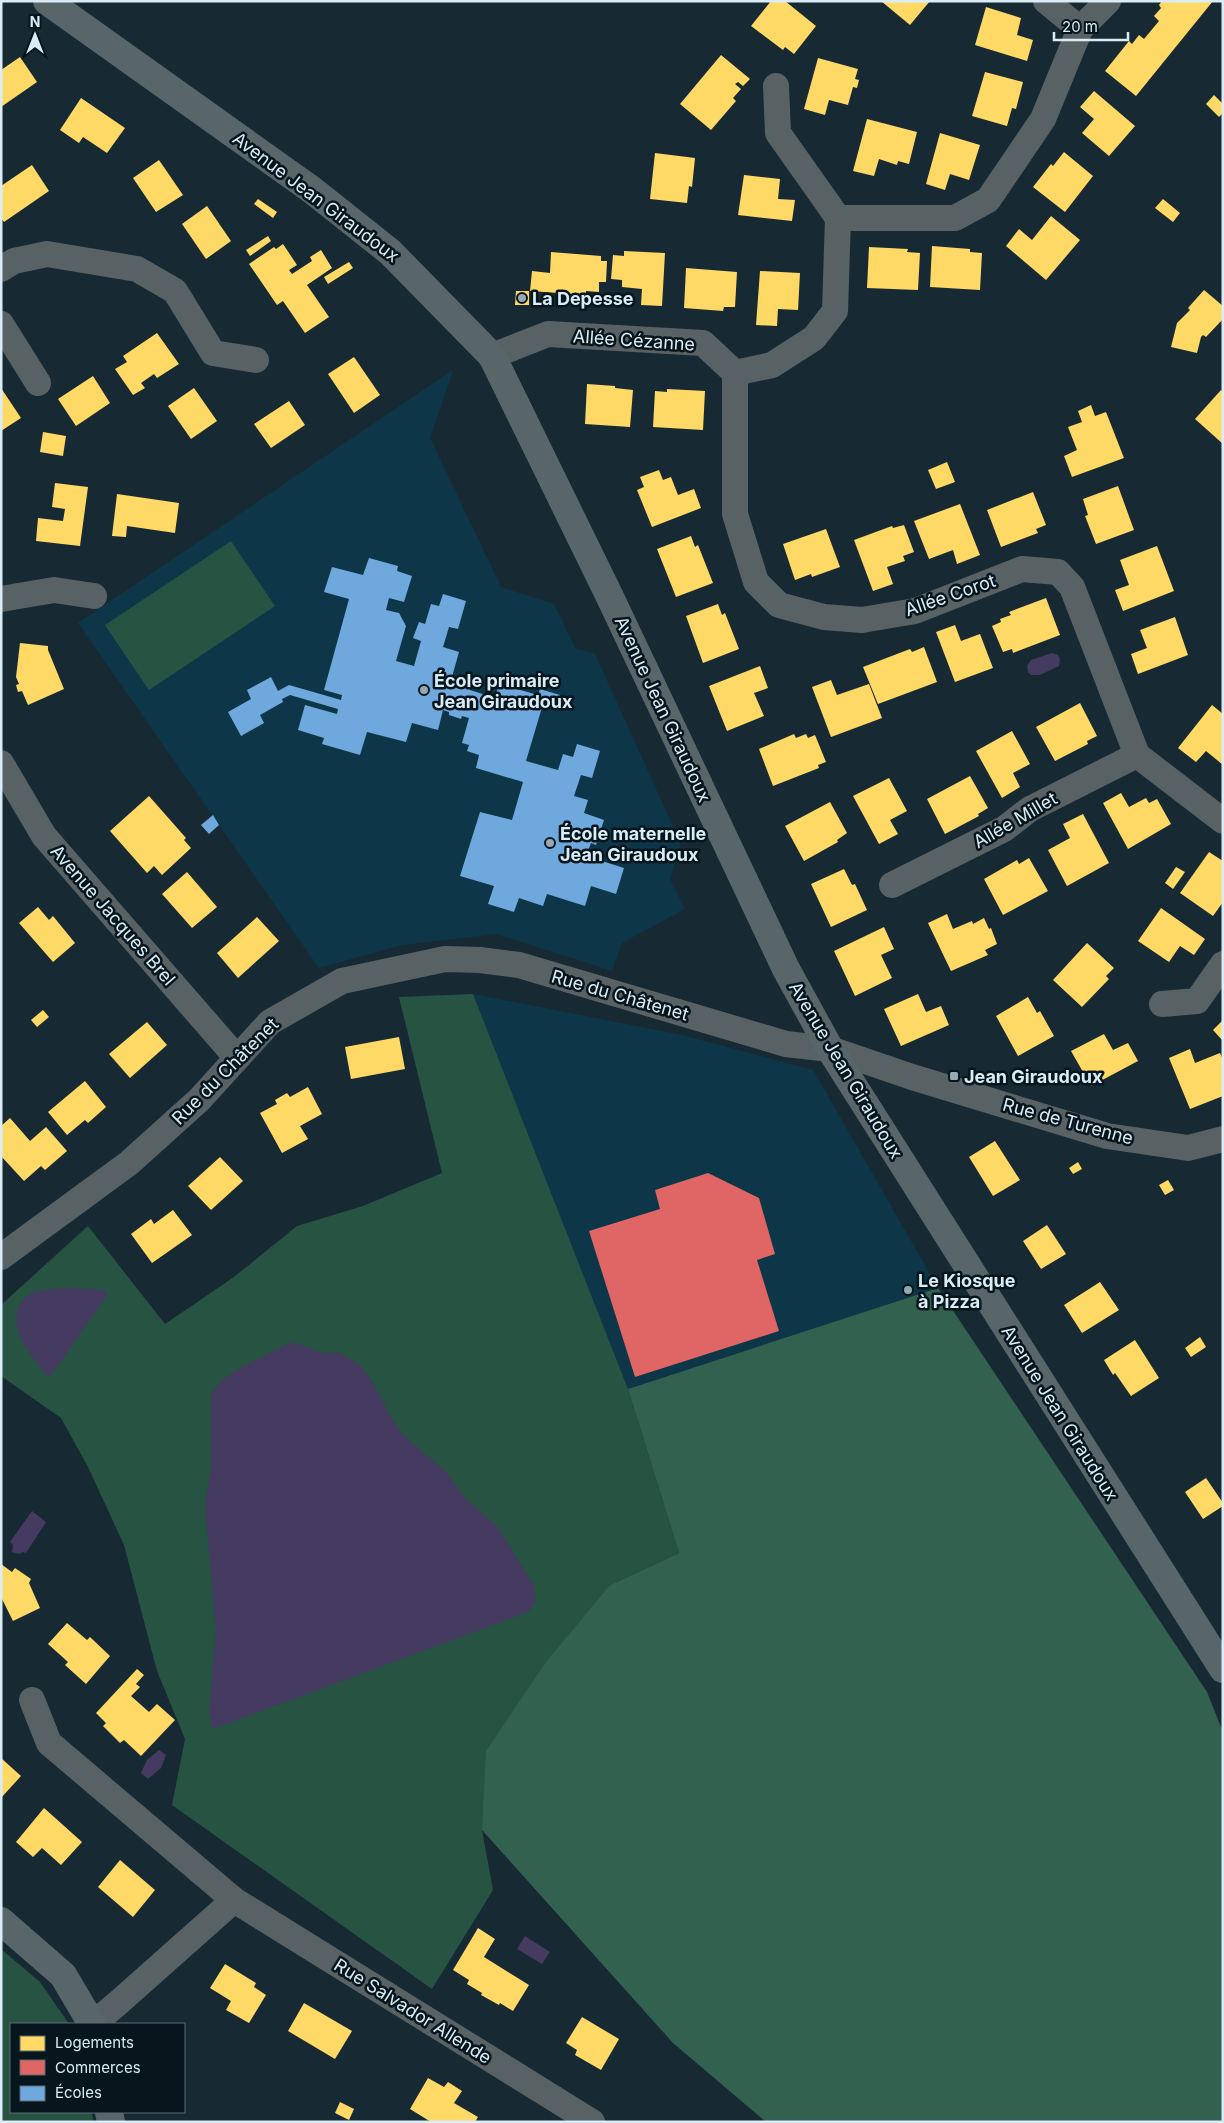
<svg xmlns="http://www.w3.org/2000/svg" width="1224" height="2123" font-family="Inter,sans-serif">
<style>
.built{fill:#0d3749}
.green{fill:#275343}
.forest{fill:#32614f}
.water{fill:#453a60}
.homes{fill:#ffd966}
.shops{fill:#e06666}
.schools{fill:#6fa8dc}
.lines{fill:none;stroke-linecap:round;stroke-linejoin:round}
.street{stroke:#586265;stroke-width:26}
.secondary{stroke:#586669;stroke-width:28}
.poi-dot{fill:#96a9b2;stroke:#07151c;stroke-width:2}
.labels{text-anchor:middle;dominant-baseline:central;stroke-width:5;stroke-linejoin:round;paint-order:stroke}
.street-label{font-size:18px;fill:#daedf7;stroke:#07151c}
.poi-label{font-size:18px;font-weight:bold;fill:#daedf7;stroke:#07151c;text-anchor:start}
</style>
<rect width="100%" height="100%" fill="#172a33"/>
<g class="built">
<path d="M453,370L430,438L501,587L554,604L575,648L595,654L681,844L670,879L685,909L622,943L612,971L497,934L402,945L319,968L78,623Z"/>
<path d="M473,994L682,1035L813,1070L938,1288L628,1389Z"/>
</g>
<g class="green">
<path d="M231,541L275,606L149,690L105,625Z"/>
<path d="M473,994L628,1389L679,1553L610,1585L482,1830L493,1890L432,1989L172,1805L185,1739L157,1671L124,1545L88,1467L61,1418L1,1376V1305L88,1226L165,1324L234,1277L297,1226L363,1206L442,1173L399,997Z"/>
<path d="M1,1949L40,1982L69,2024H11V2112H92L93,2122H1Z"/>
</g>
<path class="forest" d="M938,1288L1207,1692L1223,1732V2122H766L673,2043L482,1830L486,1751L546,1662L610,1585L679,1553L628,1389Z"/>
<g class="water">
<path d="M1052,653L1058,655L1060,659L1059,666L1040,675H1031L1028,672L1027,666L1031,660Z"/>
<path d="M67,1288L104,1290L107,1295L50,1377L47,1376C34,1358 10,1335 18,1310C20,1302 24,1297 32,1293C43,1289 56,1289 67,1288Z"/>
<path d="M289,1343H296L323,1353L338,1352L361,1366L371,1379L393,1421L403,1435L446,1472L465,1498L497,1526L533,1584L536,1601L528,1612L213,1729L209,1713L216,1629L205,1507L211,1467V1394L221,1381L240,1368Z"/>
<path d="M32,1511L46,1522L26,1553L23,1552L19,1554L12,1552L13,1545L10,1542Z"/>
<path d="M159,1750L166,1755L161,1768L148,1779L141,1773L147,1760Z"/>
<path d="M525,1936L550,1952L542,1964L517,1949Z"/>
</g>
<g class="homes">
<path d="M771,1H785L816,26L794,54L785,47L783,50L751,26Z"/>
<path d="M881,1H930L910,25Z"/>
<path d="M1162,1H1213L1136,96L1105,71L1129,41L1132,44L1139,35L1144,39L1159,21L1154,16L1161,8L1159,5Z"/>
<path d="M986,7L1021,18L1017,35L1033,40L1027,61L975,45Z"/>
<path d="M721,55L750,79L743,86L738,82L735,84L741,89L733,98L736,101L711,130L680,104Z"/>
<path d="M20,57L37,82L1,107V70Z"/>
<path d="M818,58L858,69L855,79L859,80L857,88L853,87L848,105L829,100L825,115L804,109Z"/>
<path d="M985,72L1023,82L1016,109L1012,108L1007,126L972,116Z"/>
<path d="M1094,91L1135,126L1109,156L1082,133L1094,119L1080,107Z"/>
<path d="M1214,95L1223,104V113L1219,117L1206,104Z"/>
<path d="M81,98L125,128L107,153L83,137L79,143L60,130Z"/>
<path d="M867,119L917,132L909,164L898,161L897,165L879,159L874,176L853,171Z"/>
<path d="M940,133L980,145L969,180L950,174L945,190L926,184Z"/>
<path d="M1064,152L1093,176L1065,212L1033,187L1051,164L1053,166Z"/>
<path d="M655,153L695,158L692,187L689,186L687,203L650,199Z"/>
<path d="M159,160L183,195L156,212L133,178Z"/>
<path d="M32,165L49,191L4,222L1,218V186Z"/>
<path d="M744,175L780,179L778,199L795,200L792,221L738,215Z"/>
<path d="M258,199L277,212L273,218L254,204Z"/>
<path d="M1163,199L1180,213L1173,222L1155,208Z"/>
<path d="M207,206L231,241L206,259L182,224Z"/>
<path d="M1051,216L1080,240L1046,280L1006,246L1019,229L1032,240Z"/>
<path d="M268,236L271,241L250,256L246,250Z"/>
<path d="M283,244L297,265L289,270L292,274L312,261L310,257L321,250L332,268L307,285L329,317L305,333L283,301L277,305L249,264L274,247L276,249Z"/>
<path d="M932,246L970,249V252L982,253L980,290L930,287Z"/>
<path d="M869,247L908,249L907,252L920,253L918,290L867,288Z"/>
<path d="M624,251L665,253L662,306L641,305L642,289L622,287V280L611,279L613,255L624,256Z"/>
<path d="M551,252L601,256V261H607L606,282H599V292L586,291V295L530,291L532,271L550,273Z"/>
<path d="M349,262L353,268L328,284L324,277Z"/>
<path d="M686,268L737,272L735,307H724L723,311L684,308Z"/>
<path d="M760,271L800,273L798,310L778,309L777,326L756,325Z"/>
<path d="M1204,290L1223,306V319L1206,337L1203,335L1201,337L1197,353L1171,347L1177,323L1190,310L1188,308Z"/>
<path d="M516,291H529V305H515Z"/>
<path d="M157,333L179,364L157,378L154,374L141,383L145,388L133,395L115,369L127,362L123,356Z"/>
<path d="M354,357L380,395L354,413L328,374Z"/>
<path d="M93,376L110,403L76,426L58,399Z"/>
<path d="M587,384L615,386V388L633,390L630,427L585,424Z"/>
<path d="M1,388L21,418L1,431Z"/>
<path d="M194,388L217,421L191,439L168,406Z"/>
<path d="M667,389L705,391L703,430L653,427L655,391L667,392Z"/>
<path d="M1221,390L1223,392V444L1195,419Z"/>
<path d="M289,401L305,425L271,448L254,424Z"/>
<path d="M1091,405L1095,416L1106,412L1124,458L1072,477L1064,456L1077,450L1068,427L1082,422L1078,411Z"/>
<path d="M43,432L66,436L63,456L40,452Z"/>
<path d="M947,462L955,482L936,489L928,470Z"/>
<path d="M659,470L663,480L671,477L678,495L694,489L701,508L652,527L637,490L644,487L640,477Z"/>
<path d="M55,483L88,487L80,546L36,541L38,518L63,521L65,509L52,507Z"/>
<path d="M1118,486L1134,530L1096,544L1085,516L1088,515L1083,499Z"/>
<path d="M1033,492L1046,525L1036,529L1038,533L1001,547L987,510Z"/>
<path d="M117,494L179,503L175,533L127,526L126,537L112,536Z"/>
<path d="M960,504L980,555L957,564L953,550L929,559L914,521Z"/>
<path d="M904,525L914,552L903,556L905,561L887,567L893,584L873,591L854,540L892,526L893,528Z"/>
<path d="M826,529L840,567L812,577L811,574L795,580L783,544Z"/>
<path d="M691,536L695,547L698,545L713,583L676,597L657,549Z"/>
<path d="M1157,546L1174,591L1123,611L1115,590L1129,585L1120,560Z"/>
<path d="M1046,598L1060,635L1013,653L1012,649L1003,652L992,626L1001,622L1000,619L1011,615L1009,612Z"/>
<path d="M718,604L722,615L725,613L739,649L703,663L686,616Z"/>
<path d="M1175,617L1188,655L1138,674L1131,654L1147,648L1140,630Z"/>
<path d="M955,625L961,641L980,634L993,668L955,682L936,632Z"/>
<path d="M20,643L48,646V650L64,689L28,705L22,691L18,692L16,685L19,684L16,677Z"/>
<path d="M924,647L937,682L878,704L863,667L910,649L912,652Z"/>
<path d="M760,666L768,688L754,693L764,716L727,731L709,686Z"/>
<path d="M831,680L837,695L869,684L882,718L831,737L812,687Z"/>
<path d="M1080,703L1097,736L1087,741L1088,744L1055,761L1036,727Z"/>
<path d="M1212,705L1223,714V765L1206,751L1196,762L1178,748Z"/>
<path d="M1012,731L1030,764L1013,773L1020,787L1002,798L976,751Z"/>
<path d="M794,734L796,738L806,734L808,738L815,735L826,762L818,765L819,768L773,786L759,749Z"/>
<path d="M970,776L988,808L978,814L979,816L945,834L927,799Z"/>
<path d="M889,778L907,811L890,820L898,834L879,844L853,796Z"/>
<path d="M1121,793L1129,807L1146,798L1149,803L1157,799L1171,824L1128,849L1103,803Z"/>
<path d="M149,796L186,838L184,840L191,848L162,875L154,866L147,873L110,831Z"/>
<path d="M830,802L847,833L837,840L838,842L804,861L785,826Z"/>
<path d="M1083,814L1109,863L1067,886L1048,850L1070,838L1063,824Z"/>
<path d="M1209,852L1223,861V902L1213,916L1180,893Z"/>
<path d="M1029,858L1048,891L1003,915L984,879L1017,860L1019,864Z"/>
<path d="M1176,867L1185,872L1173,889L1165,883Z"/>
<path d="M844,869L852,885L855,884L867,910L831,927L811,884Z"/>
<path d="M187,872L217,907L192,928L162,894Z"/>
<path d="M38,907L49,920L53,916L75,943L53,962L19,923Z"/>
<path d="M1161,908L1205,939L1194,955L1180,946L1169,962L1138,941Z"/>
<path d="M947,914L953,929L972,921L973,924L984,918L989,929L991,928L997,944L985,950L988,955L951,971L928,923Z"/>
<path d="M257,917L279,941L238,978L217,953Z"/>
<path d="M884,927L894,949L881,955L892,978L855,996L834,951Z"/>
<path d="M1087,943L1114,968L1106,976L1109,979L1082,1007L1053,980Z"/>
<path d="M918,994L926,1012L941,1006L949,1025L901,1046L884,1009Z"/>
<path d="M1028,997L1037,1013L1040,1011L1054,1036L1018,1056L996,1016Z"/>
<path d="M43,1010L49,1017L37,1027L31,1020Z"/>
<path d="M1223,1020V1041L1213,1030Z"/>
<path d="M147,1022L167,1045L130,1078L109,1054Z"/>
<path d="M1104,1034L1113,1050L1128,1043L1138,1061L1091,1086L1071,1051Z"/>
<path d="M399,1037L405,1069L351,1079L345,1047Z"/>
<path d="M1190,1049L1195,1063L1220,1053L1223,1060V1096L1190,1109L1169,1058Z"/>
<path d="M85,1081L106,1107L88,1123L85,1120L67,1135L48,1112Z"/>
<path d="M308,1087L322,1114L300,1126L308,1139L282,1153L260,1113L277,1104L275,1100L287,1093L290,1097Z"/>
<path d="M10,1118L30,1141L46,1127L67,1151L45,1170L41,1166L24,1181L1,1156V1126Z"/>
<path d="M995,1141L1020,1180L993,1196L969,1157Z"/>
<path d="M220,1157L243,1181L211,1210L188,1186Z"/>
<path d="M1078,1162L1082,1169L1073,1174L1069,1168Z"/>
<path d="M1168,1180L1174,1190L1165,1195L1159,1185Z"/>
<path d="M173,1210L192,1235L152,1263L131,1234L151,1219L154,1224Z"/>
<path d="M1047,1225L1066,1254L1041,1269L1023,1241Z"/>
<path d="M1100,1282L1119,1310L1082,1333L1064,1305Z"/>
<path d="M1200,1337L1206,1347L1191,1357L1185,1348Z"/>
<path d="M1135,1340L1159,1378L1131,1396L1115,1373L1113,1375L1104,1360Z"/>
<path d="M1206,1478L1223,1503V1506L1203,1519L1185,1492Z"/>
<path d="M1,1564L12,1572L15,1568L31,1579L29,1583L40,1608L13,1621L1,1597Z"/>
<path d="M67,1623L87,1640L90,1637L110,1656L86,1684L65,1665L68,1662L48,1644Z"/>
<path d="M137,1669L144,1675L136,1684L140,1687L131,1696L149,1712L157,1704L175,1720L141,1756L124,1740L120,1743L103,1726L106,1723L96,1713Z"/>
<path d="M1,1758L21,1776L1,1798Z"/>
<path d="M44,1808L82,1842L61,1865L42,1848L33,1857L16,1842Z"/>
<path d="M120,1860L155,1890L133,1917L98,1887Z"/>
<path d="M478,1928L495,1939L484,1957L529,1985L513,2011L500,2003L499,2005L481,1995L482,1993L467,1984L469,1980L453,1970Z"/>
<path d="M225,1964L256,1983L254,1987L266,1995L249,2023L226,2010L231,2001L210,1988Z"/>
<path d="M304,2003L352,2031L335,2059L288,2031Z"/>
<path d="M582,2017L619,2039L601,2070L575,2055L577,2050L566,2043Z"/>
<path d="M428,2078L444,2087L448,2082L462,2091L454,2103L478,2117L475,2122H431L410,2109Z"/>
<path d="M340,2102L354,2109L349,2120L335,2113Z"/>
</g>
<path class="shops" d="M708,1173L759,1198L775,1254L757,1260L779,1331L635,1377L589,1231L660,1209L655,1190Z"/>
<g class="schools">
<path d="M369,558L398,566L397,571L412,576L404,602L389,598L386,610L399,613L406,626L396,661L414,666L421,641L413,638L419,622L425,624L431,604L439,606L443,594L466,601L458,629L449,627L443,647L459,652L450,684L457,686L458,682L471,686L470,690L495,698L499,684L538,695L540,689L560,695L556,708L543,704L526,761L558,770L563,754L573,757L577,744L600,751L592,778L581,775L574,796L588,800L584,813L604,820L596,845L591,843L586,856L624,868L616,894L591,886L585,906L547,894L543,906L519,898L514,912L488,904L494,886L460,876L480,812L512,820L523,782L476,768L479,755L467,751L469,745L462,743L469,718L462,716L461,719L449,715V712L443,710L438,730L412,723L406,742L367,732L360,755L322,744L324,738L298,730L305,705L337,714L338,709L290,695L282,699L283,702L260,715L264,723L241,736L228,712L251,699L247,690L271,677L278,691L289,685L341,700L342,695L324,690L349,599L324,592L332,567L363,575Z"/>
<path d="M213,815L219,825L209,834L201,825Z"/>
</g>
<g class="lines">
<g class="street">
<path d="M1046,1L1080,29"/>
<path d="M776,86L778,133L838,218"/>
<path d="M1,269L14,261L47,254L137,269L175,291L213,353L256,360"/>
<path d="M1,324L38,383"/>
<path d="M492,356L548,334L703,343L735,373L772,365L814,338L835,311L838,218H955L988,200L1043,119L1080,29L1108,1"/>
<path d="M735,373V514L756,582L779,605L824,617L862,620L915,611L1022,569L1058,572L1072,587L1137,755L1223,821"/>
<path d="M1,599L54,590L94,596"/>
<path d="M1,763L44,836L237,1058"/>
<path d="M892,885L1004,829L1030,809L1137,755"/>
<path d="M1162,1004L1197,1001L1223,964"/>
<path d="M1,1257L129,1163L199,1100L270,1022L342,981L445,959L480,960L519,965L786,1044L830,1049L912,1077L1107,1136L1188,1148L1223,1139"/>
<path d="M32,1700L49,1743L234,1900L592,2122"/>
<path d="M91,2020L105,2014L118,2003L234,1900"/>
</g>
<g class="secondary">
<path d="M47,1L312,190L390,252L492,356L609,595L786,969L830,1049L1223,1669"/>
<path d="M1,1921L63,1975L92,2024"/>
<path d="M109,2112L111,2122"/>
</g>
</g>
<g class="poi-dot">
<circle cx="522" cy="298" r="5"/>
<circle cx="424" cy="690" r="5"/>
<circle cx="550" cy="843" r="5"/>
<rect x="949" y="1071" width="10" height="10" rx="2.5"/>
<circle cx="908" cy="1290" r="5"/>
</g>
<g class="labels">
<g class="street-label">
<text transform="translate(316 197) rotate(37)">Avenue Jean Giraudoux</text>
<text transform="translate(634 340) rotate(4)">Allée Cézanne</text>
<text transform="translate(950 595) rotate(-19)">Allée Corot</text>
<text transform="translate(663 709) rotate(65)">Avenue Jean Giraudoux</text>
<text transform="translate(1015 820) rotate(-30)">Allée Millet</text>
<text transform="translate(113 915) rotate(49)">Avenue Jacques Brel</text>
<text transform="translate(620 995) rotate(16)">Rue du Châtenet</text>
<text transform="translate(846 1070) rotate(59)">Avenue Jean Giraudoux</text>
<text transform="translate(225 1071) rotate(-45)">Rue du Châtenet</text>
<text transform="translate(1068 1121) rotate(15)">Rue de Turenne</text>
<text transform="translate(1060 1413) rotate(58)">Avenue Jean Giraudoux</text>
<text transform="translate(413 2011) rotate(32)">Rue Salvador Allende</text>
</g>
<g class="poi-label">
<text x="532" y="298">La Depesse</text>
<text x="434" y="680">École primaire<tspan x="434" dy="21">Jean Giraudoux</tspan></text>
<text x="560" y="833">École maternelle<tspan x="560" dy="21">Jean Giraudoux</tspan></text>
<text x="964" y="1076">Jean Giraudoux</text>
<text x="918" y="1280">Le Kiosque<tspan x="918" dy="21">à Pizza</tspan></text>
</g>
</g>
<rect width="1224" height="2123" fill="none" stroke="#daedf7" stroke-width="5"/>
<rect x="10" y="2023" width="175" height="90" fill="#07151c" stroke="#5b6b74"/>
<rect x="20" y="2036" width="25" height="15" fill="#ffd966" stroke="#5b6b74"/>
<text x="55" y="2048" font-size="15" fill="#daedf7">Logements</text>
<rect x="20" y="2060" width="25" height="15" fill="#e06666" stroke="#5b6b74"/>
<text x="55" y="2073" font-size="15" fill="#daedf7">Commerces</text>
<rect x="20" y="2086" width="25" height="15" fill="#6fa8dc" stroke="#5b6b74"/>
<text x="55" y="2098" font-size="15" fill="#daedf7">Écoles</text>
<g transform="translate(35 35)" stroke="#07151c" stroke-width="4" paint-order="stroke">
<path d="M0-4L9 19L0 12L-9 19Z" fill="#daedf7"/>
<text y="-8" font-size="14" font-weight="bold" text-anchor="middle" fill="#daedf7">N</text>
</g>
<path d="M1054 32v8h74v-8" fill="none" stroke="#daedf7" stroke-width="2.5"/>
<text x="1062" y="32" font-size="15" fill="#daedf7" stroke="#07151c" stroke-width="4" paint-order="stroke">20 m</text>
</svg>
